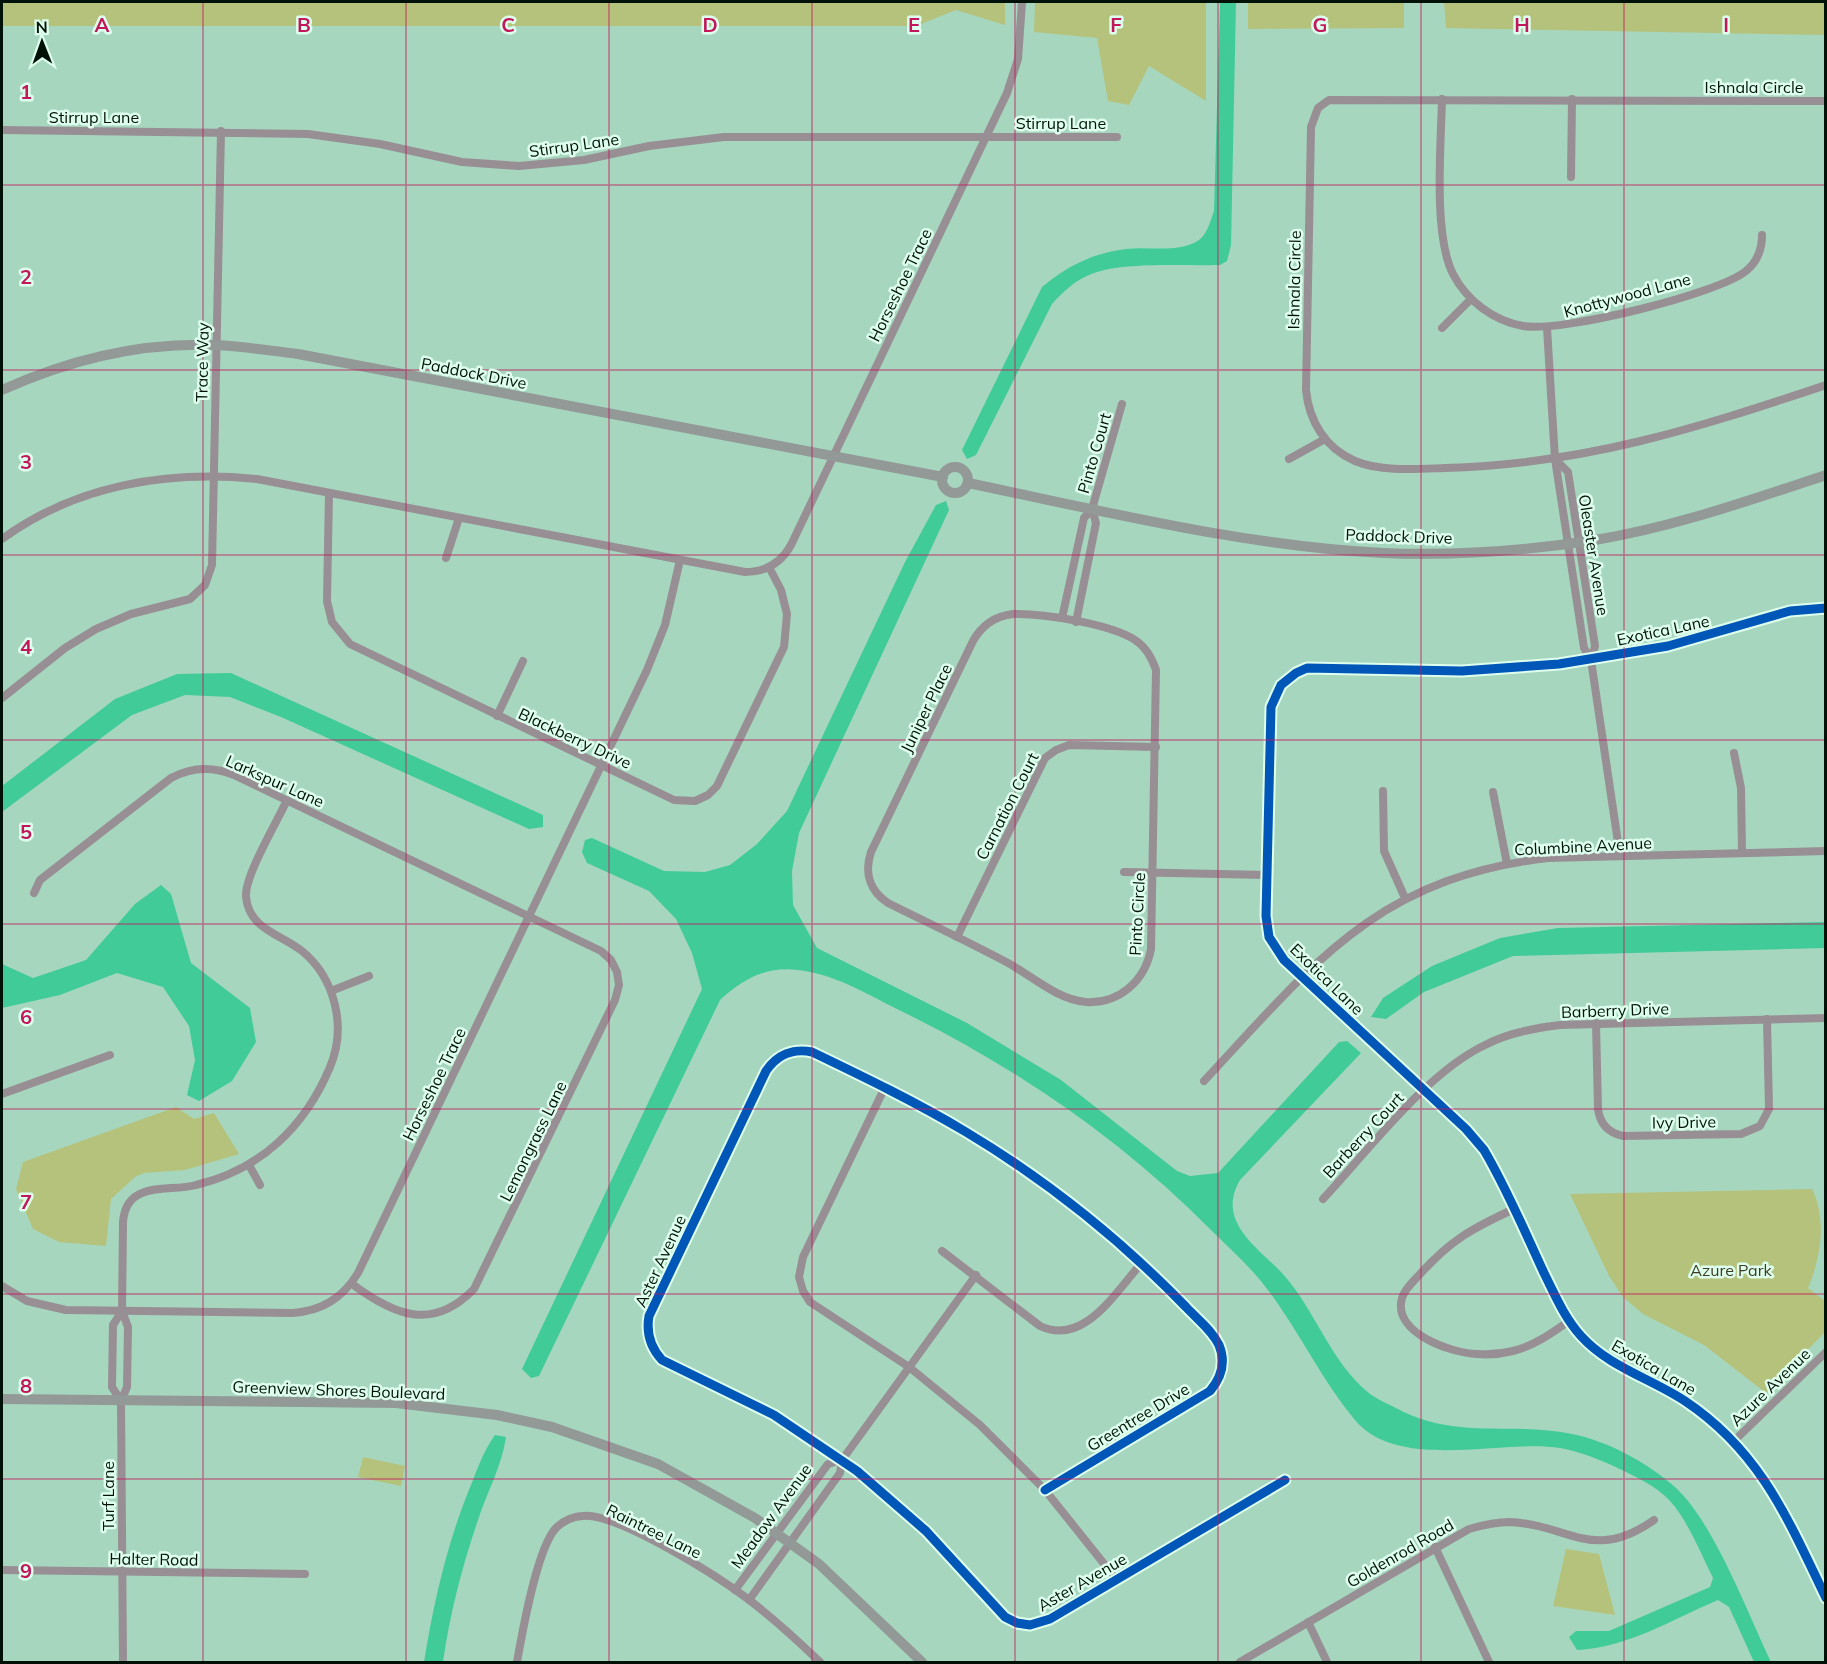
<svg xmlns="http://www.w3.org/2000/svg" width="1827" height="1664" font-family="Mulish,sans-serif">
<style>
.green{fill:#b5c27b}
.water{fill:#41cb99}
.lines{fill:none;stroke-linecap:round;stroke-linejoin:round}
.street{stroke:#978f94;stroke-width:8}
.secondary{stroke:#929997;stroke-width:10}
.cycleway-casing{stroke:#deffed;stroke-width:13}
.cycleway{stroke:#0057b8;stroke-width:9}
.grid{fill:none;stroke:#c2185b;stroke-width:1.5;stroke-opacity:0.55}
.labels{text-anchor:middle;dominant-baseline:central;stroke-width:5;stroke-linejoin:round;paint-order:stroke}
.street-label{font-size:16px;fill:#001207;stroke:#deffed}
.park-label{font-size:16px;fill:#3e3b23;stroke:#deffed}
.grid-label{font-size:20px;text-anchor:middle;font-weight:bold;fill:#c2185b;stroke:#deffed;stroke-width:5;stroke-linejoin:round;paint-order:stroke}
</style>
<rect width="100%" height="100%" fill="#a7d6bf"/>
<g class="green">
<path d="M2,2H1005V25L956,10L916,26H2Z"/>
<path d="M1035,2H1206V101L1149,66L1129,105L1108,101L1097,38L1034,32Z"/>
<path d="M1248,2H1404V28L1248,29Z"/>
<path d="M1444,2H1825V35L1446,28Z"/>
<path d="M176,1107L194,1119L214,1113L239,1154L185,1170L144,1173L135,1177L111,1199L106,1246L59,1242L33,1229L16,1189L23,1162Z"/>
<path d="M1812,1189C1827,1220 1821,1257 1808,1288L1825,1301V1332L1766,1393L1704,1345L1643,1314L1623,1297L1609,1276L1570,1194Z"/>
<path d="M363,1457L405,1466L401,1486L358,1477Z"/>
<path d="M1566,1549L1599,1554L1615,1615L1553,1606Z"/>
</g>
<g class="water">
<path d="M1220,2H1236L1231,245L1227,261L1220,265C1186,266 1118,261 1089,275C1073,282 1063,292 1052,304L976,455L967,459L962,450L1042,287C1067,266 1093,253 1126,249C1148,246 1175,253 1196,242C1207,236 1210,222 1214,211Z"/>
<path d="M946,501L949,510L799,833L792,871L793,905L817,948L967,1023L1061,1080L1177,1171L1190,1176L1218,1173L1339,1042L1347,1041L1361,1053L1240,1180C1216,1221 1256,1246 1282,1273C1315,1309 1330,1362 1370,1394C1377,1399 1386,1403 1394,1407C1456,1441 1508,1421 1572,1434C1608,1441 1648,1463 1676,1488C1714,1523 1748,1614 1771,1662H1754L1729,1607L1718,1600C1673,1619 1627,1648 1577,1650L1569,1637L1576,1631H1609L1710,1587L1713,1578C1701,1554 1691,1528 1675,1507C1663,1490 1642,1480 1624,1471C1603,1461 1583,1452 1560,1448C1501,1439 1398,1472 1355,1420C1319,1377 1296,1324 1260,1280C1246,1263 1228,1247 1212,1231C1120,1138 1014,1066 897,1009C865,993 834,974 798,970C766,966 743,979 720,1000L539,1376L531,1378L522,1369L702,989L692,953L676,919L649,891L587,863L582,852L585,840L592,838L664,871L705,872L730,865L757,844L787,811L905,562L936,505Z"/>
<path d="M231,673L543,815V827L529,829L281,717L230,697L185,695L132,715L2,812V786L115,699L177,674Z"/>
<path d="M161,885L171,894L191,963L250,1008L256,1042L232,1081L199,1101L187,1095L195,1060L189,1026L163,987L117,973L60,995L2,1008V964L33,978L86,960L135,904Z"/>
<path d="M1825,922V948L1513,956L1424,992L1386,1019L1371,1017L1383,998L1432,966L1500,938L1558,928Z"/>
<path d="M495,1435L506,1437C502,1466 487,1492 478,1520C462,1567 450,1613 443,1662H424C434,1600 448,1539 473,1480C479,1464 485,1449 495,1435Z"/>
</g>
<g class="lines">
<g class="street">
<path d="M1442,99C1441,145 1433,235 1453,274C1467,301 1494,321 1523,326C1560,333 1718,294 1746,271C1757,262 1762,249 1762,235"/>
<path d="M1826,101L1329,100L1318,108L1311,127L1306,390C1309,421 1325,448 1355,461C1381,472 1417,469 1445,468C1585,464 1694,429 1826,385"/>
<path d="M2,130L308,134L380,144L462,162L519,166L584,160L649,146L724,137H1117"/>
<path d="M1571,177L1572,99"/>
<path d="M1442,328L1471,299"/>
<path d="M1547,328L1555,459L1584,648L1591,660L1620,856"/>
<path d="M1289,459L1325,439"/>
<path d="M1555,459L1568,472L1595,646L1591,660"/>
<path d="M329,493L327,601L332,622L350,644L674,800L695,801L708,795L717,786L784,647L787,614L781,590L769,567"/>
<path d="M2,539C76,485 167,470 257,479L745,572C765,572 781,563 791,545L1007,93L1018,59L1022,2"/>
<path d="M446,558L459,518"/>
<path d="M1826,608L1790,611L1668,646L1559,664L1462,671L1307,668L1296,673L1281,685L1271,707L1266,916L1269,937L1284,960L1466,1129L1484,1150C1507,1189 1525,1232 1544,1273C1555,1295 1564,1317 1581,1336C1609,1367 1650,1378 1685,1401C1760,1451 1788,1519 1826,1598"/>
<path d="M1013,614C1042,613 1111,624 1135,640C1146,647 1152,658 1156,670L1151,949C1145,981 1119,1004 1086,1002C1058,1000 1032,976 1008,963C969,942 928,923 888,903C870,891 864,873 871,852L973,641C982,625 995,616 1013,614Z"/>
<path d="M1062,618L1084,518L1092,509L1122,404"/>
<path d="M1076,622L1096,523L1092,509"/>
<path d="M2,698L65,648L96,629L131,614L190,599L205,585L212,565L221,131"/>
<path d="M497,716L523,661"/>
<path d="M1734,753L1741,788L1742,853"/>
<path d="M1383,791L1384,851L1405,898"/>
<path d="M1493,792L1507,864"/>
<path d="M1124,872L1267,875"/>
<path d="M34,893L40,880L171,778C191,767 212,766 234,775L601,951L611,960L617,972L619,985L615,1000L474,1289C432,1332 394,1315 352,1284"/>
<path d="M957,937L1045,758L1056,750L1069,745L1156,747"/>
<path d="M331,991L369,976"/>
<path d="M1596,1023L1598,1109C1600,1124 1609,1133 1623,1136L1741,1134L1760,1126L1769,1109L1767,1019"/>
<path d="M1204,1081C1314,963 1377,878 1548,858L1826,851"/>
<path d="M885,1087L803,1257L799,1277L803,1291L810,1302L909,1367L980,1425L1045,1490L1117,1580"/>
<path d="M2,1094L110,1055"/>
<path d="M249,1165L260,1185"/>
<path d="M1323,1199C1368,1151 1426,1073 1485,1045C1508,1033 1534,1028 1560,1025L1826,1018"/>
<path d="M1514,1209C1473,1228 1452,1239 1421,1273C1414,1281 1405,1288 1402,1298C1392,1333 1451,1353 1477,1354C1489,1355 1501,1354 1513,1351C1534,1346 1552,1333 1569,1321"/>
<path d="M942,1251L1040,1326C1084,1347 1116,1291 1141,1264"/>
<path d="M2,1286L27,1301L66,1310L292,1313C321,1311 342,1299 358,1273L647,670L665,625L680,560"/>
<path d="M121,1401L112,1387L113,1325L122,1311"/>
<path d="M1734,1441L1826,1352"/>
<path d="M842,1460L976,1275"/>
<path d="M1045,1490L1210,1391C1221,1378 1226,1362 1219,1345C1212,1330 1197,1319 1186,1307C1121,1240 1046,1180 966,1132C916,1102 864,1077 812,1052C793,1048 777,1055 766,1071L649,1316C646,1333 650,1347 662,1360L774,1415L857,1471L926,1531L1005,1617L1017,1623L1030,1625L1050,1619L1285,1480"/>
<path d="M1435,1547L1489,1662"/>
<path d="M2,1570L305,1574"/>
<path d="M735,1590L828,1464L842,1460L840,1473L749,1600"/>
<path d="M1308,1622L1327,1662"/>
<path d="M123,1662L121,1401L127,1387L128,1327L122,1311L123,1222C124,1209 129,1198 142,1193C158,1186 178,1190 196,1185C260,1170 305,1127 330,1067C347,1027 335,978 302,951C281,934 248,929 246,896C245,875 277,822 287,800"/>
<path d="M517,1662C522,1634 537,1546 557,1527C566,1519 578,1515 590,1516C628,1520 716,1575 748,1599C773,1618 797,1640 820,1662"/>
<path d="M1240,1662L1469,1529C1483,1525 1496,1522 1510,1522C1570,1525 1593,1563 1654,1520"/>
</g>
<g class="secondary">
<path d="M2,390C68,360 142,342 216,345C243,346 271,351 298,354L943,477"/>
<circle cx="955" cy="480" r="13"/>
<path d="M968,483C1103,511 1244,546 1383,553C1454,556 1525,551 1595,540C1674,527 1750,500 1826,475"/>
<path d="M2,1399L396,1403L497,1415L552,1427L658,1464L755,1518L819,1564L922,1662"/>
</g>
<defs>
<g id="cycleway">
<path d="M1826,608L1790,611L1668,646L1559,664L1462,671L1307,668L1296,673L1281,685L1271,707L1266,916L1269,937L1284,960L1466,1129L1484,1150C1507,1189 1525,1232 1544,1273C1555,1295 1564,1317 1581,1336C1609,1367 1650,1378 1685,1401C1760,1451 1788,1519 1826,1598"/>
<path d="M1045,1490L1210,1391C1221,1378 1226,1362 1219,1345C1212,1330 1197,1319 1186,1307C1121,1240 1046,1180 966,1132C916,1102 864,1077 812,1052C793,1048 777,1055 766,1071L649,1316C646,1333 650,1347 662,1360L774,1415L857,1471L926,1531L1005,1617L1017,1623L1030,1625L1050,1619L1285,1480"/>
</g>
</defs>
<use href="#cycleway" class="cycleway-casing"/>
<use href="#cycleway" class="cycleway"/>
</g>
<path class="grid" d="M203,2V1662M406,2V1662M609,2V1662M812,2V1662M1015,2V1662M1218,2V1662M1421,2V1662M1624,2V1662M2,185H1826M2,370H1826M2,555H1826M2,740H1826M2,924H1826M2,1109H1826M2,1294H1826M2,1479H1826"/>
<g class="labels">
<g class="street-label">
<text x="1754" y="87">Ishnala Circle</text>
<text x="94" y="117">Stirrup Lane</text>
<text x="1061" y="123">Stirrup Lane</text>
<text transform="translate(574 145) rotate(-8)">Stirrup Lane</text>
<text transform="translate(1294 280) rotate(-89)">Ishnala Circle</text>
<text transform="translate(900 285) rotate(-64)">Horseshoe Trace</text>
<text transform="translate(1627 295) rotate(-15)">Knottywood Lane</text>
<text transform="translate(202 362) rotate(-89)">Trace Way</text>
<text transform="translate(474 373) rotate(11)">Paddock Drive</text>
<text transform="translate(1094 453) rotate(-74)">Pinto Court</text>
<text transform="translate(1399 536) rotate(2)">Paddock Drive</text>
<text transform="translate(1594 555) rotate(81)">Oleaster Avenue</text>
<text transform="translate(1663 630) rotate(-12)">Exotica Lane</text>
<text transform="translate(926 708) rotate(-64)">Juniper Place</text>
<text transform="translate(575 738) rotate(25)">Blackberry Drive</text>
<text transform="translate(275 781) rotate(24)">Larkspur Lane</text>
<text transform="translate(1007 806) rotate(-63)">Carnation Court</text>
<text transform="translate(1583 846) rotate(-3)">Columbine Avenue</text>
<text transform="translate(1137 914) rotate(-87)">Pinto Circle</text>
<text transform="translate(1327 979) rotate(44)">Exotica Lane</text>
<text transform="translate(1615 1010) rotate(-2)">Barberry Drive</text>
<text transform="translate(434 1084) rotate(-64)">Horseshoe Trace</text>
<text transform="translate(1684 1122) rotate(-1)">Ivy Drive</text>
<text transform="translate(1363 1135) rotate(-47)">Barberry Court</text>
<text transform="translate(533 1141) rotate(-64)">Lemongrass Lane</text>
<text transform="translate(660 1261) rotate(-65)">Aster Avenue</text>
<text transform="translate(1654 1367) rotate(30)">Exotica Lane</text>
<text transform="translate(1770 1387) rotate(-44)">Azure Avenue</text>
<text transform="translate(339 1390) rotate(2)">Greenview Shores Boulevard</text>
<text transform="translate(1138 1417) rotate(-31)">Greentree Drive</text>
<text transform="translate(108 1496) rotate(-90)">Turf Lane</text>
<text transform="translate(771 1516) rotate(-54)">Meadow Avenue</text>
<text transform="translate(654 1531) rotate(26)">Raintree Lane</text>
<text transform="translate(1400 1553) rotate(-30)">Goldenrod Road</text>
<text transform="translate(154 1559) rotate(1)">Halter Road</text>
<text transform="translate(1082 1582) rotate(-30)">Aster Avenue</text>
</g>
<g class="park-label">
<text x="1731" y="1270">Azure Park</text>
</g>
</g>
<g class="grid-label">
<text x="102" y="32">A</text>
<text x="304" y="32">B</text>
<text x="508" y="32">C</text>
<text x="710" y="32">D</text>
<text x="914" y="32">E</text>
<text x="1116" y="32">F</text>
<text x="1320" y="32">G</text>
<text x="1522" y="32">H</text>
<text x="1726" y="32">I</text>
<text x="26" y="99">1</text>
<text x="26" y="284">2</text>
<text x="26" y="469">3</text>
<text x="26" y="654">4</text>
<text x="26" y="839">5</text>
<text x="26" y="1024">6</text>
<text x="26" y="1209">7</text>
<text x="26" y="1393">8</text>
<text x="26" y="1578">9</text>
</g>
<rect width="1827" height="1664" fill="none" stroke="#001207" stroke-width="6"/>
<g transform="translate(42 42) rotate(359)" stroke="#deffed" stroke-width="4.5" paint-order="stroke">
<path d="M0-4.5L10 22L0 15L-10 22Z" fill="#001207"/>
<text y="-9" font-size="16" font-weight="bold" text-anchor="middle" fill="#001207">N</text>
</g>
</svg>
